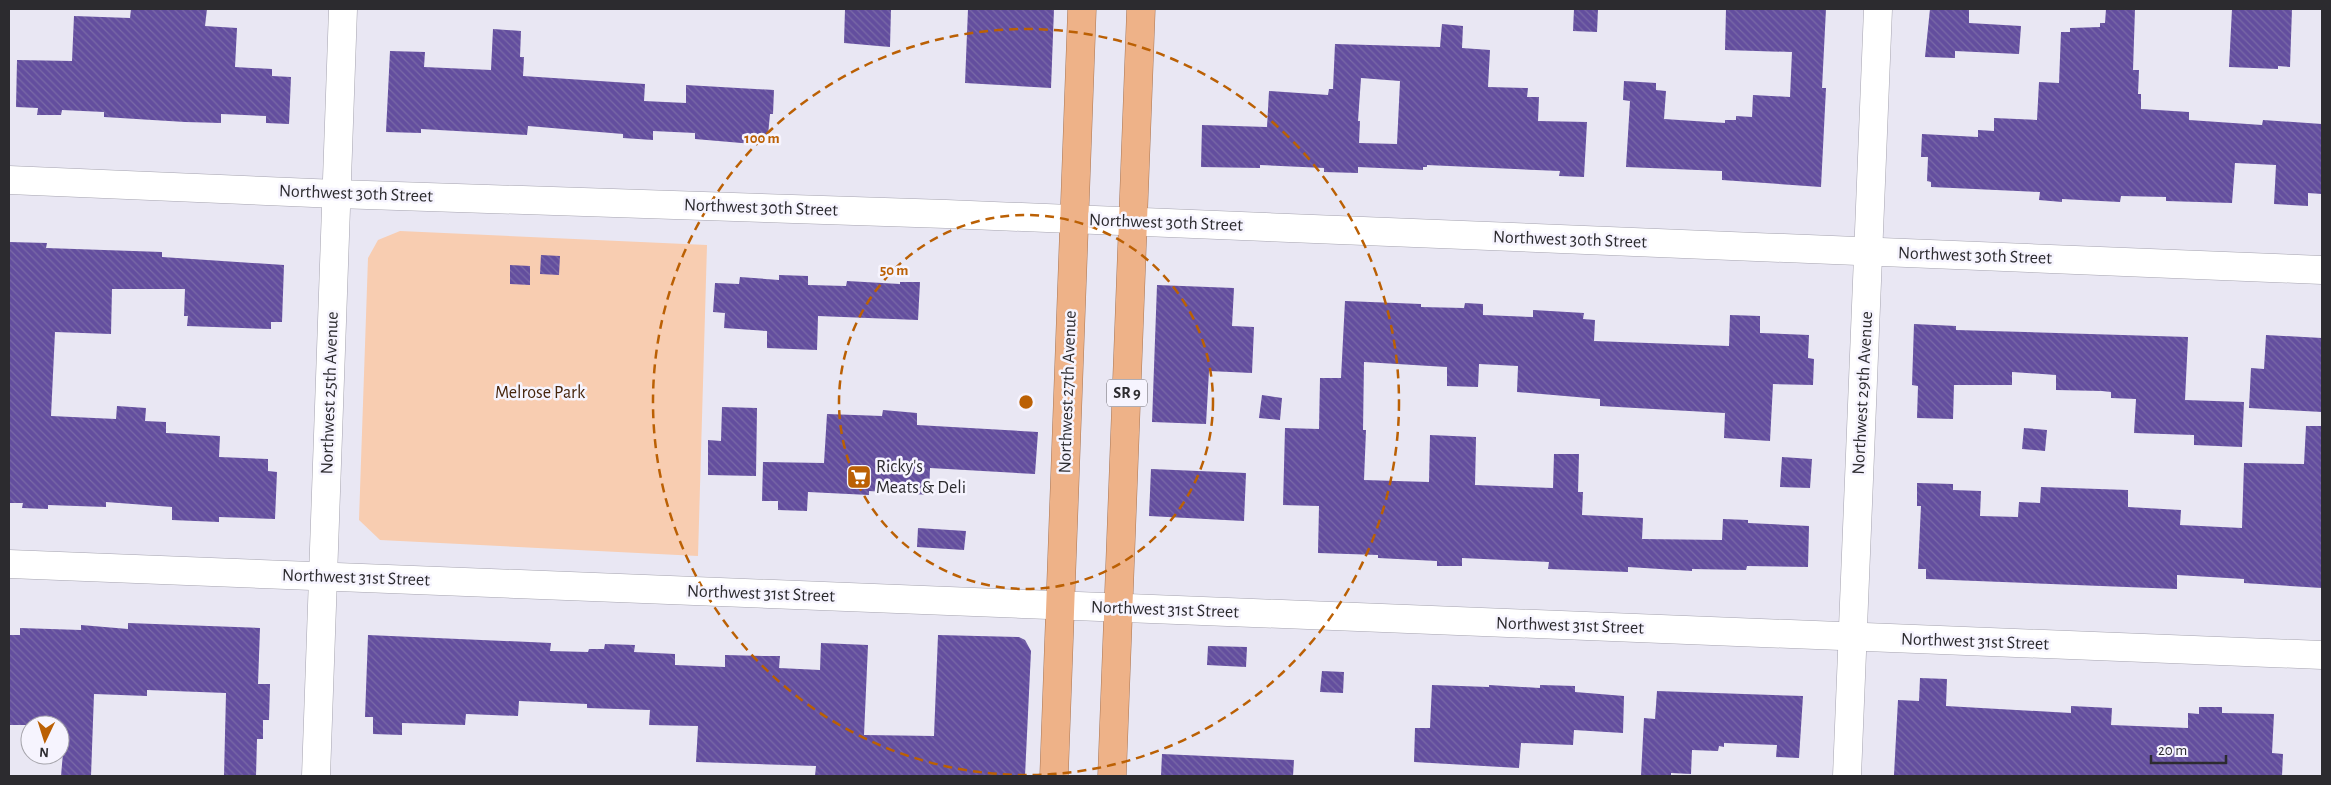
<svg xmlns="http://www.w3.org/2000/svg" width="2331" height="785" font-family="'Alegreya Sans',sans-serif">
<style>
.park{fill:#f8cdb1}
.building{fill:url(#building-back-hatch);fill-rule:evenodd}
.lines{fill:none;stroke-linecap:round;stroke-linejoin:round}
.minor-casing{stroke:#a5a3af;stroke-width:29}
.trunk-casing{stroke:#a77656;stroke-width:29}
.minor{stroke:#fff;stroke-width:28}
.trunk{stroke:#eeb288;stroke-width:28}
.ring{fill:none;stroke:#bb6004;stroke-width:2.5;stroke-dasharray:9 6}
.labels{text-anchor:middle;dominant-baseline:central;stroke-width:5;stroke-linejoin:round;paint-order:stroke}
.shield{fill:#f6f4fe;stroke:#69676d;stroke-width:1}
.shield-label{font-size:16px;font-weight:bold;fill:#2c2b2f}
.street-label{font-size:18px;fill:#2c2b2f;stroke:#f6f4fe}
.park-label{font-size:18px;fill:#46250c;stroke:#f6f4fe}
.poi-label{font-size:18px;fill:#2c2b2f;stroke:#f6f4fe;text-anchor:start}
.centre{fill:#bb6004;stroke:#f6f4fe;stroke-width:2.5}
.ring-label{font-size:15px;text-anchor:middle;font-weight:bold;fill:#bb6004;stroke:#f6f4fe;stroke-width:5;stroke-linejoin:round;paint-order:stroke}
</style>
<defs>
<pattern id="building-back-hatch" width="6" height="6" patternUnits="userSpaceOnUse" patternTransform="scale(1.25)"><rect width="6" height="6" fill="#634e9e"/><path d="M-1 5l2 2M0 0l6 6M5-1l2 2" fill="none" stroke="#7a6aa7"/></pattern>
</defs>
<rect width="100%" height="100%" fill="#e9e7f3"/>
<path class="park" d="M400,231L707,245L698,556L380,540L359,520L368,258L378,240Z"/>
<g class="building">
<path d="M131,9H207L205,26L237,28L235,67L272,69V76L291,77L289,124L266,123V116L221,114V123L185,122L104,117V112L62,110L61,115H37L38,108L16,107L17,60L72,61L74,16L130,18Z"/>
<path d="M845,9H891L890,47L844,43Z"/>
<path d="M968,9H1054L1051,88L965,83Z"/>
<path d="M1574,9H1598L1597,32L1573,31Z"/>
<path d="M1726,9H1826L1822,88H1826L1821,187L1722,180V171L1626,167L1630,101L1623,100L1624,81L1656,83V90L1666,91L1664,119L1725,123V120H1736V116L1752,117L1753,95L1790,97L1792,52L1725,50Z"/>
<path d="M1930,9H1969V23L2021,26L2019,54L1955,51V58L1925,57Z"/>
<path d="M2106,9H2135L2133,70H2139L2138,94H2141V109L2189,112V120L2262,125L2263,120L2322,124V194L2308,193V206L2274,204L2276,165L2235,163L2232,203L2166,201V197L2121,196L2120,202L2062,199V202L2039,200L2040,192L1931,187V182L1927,181L1928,157H1921L1922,134L1978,137V130L1994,131V118L2037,120L2039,82L2059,83L2061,32H2070V28L2100,27V23H2105Z"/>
<path d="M2232,9H2292L2290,67L2278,66V69L2229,67Z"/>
<path d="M1442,24L1463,26L1462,48L1490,50L1488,87L1528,88L1527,97H1539L1538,121L1587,122L1584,177L1559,176L1560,171L1427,165V167H1423V170L1358,167V173L1324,172V168L1260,165V168L1201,167L1202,125L1267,127L1269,91L1328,95L1329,89H1333L1335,44L1440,47ZM1361,78L1400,81L1397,144L1359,143L1360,121H1358Z"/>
<path d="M493,29L521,31L520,57H524L523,76L645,84L644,101L686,103V85L774,90L773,114H770L768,135H753V144L695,139V133L653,131V140L623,138V134L528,126L527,135L421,129V133L386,132L390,51L425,52L424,67L491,70Z"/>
<path d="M9,242L47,243L46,248L162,252V257L284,265L282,322H271V329L187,326L188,316H184L185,289H112L111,334L55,332L51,416L116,419L117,406L146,408L145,421L166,422V433L220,436L219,457L268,459V471L277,472L275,519L219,517V522L172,520V507L106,502V507L48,505V509L22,508L23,503H9Z"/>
<path d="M541,255L560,256L559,275L540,274Z"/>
<path d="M510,265L530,266V285L510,284Z"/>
<path d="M779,275L808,276V285L846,286L847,281L900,284V282H920L918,320L818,316L817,350L767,348V331L724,328L725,313L713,312L715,283L739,284L740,277L779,280Z"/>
<path d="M1157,285L1234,288L1232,326L1254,327L1252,373L1209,371L1206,424L1152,422Z"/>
<path d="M1345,301L1421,304V307L1464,308L1465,303L1483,304V315L1533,317V310L1584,313L1583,319L1595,320L1594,341L1729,346L1730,315L1760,316V333L1809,335L1808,358L1814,359L1813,385L1773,384L1770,441L1724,438L1725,413L1600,406V399L1517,392L1518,366L1479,364L1478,387L1447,386V367L1364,362L1363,430H1366L1364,480L1429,482L1430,435L1476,437L1475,485L1553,488L1554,454H1579L1578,492H1583L1582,515L1643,518L1642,539L1722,540L1723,519L1748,520V523L1809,526L1808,567L1747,566L1746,570L1692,569V571L1628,567V572L1548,569L1549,562L1462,558V566H1437V561L1378,558V555L1318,553L1319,506L1283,505L1285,428L1319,429L1320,378H1341Z"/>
<path d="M1914,324L1956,326V330L2188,337L2185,400L2244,402L2242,447L2194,445V435L2134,433L2136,399L2111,398V392L2102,391L2056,390V375L2012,372V385H1954L1953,419L1917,418L1918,386L1912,385Z"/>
<path d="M2266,335L2322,338V412L2249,408L2251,368L2264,369Z"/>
<path d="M1262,395L1282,398L1280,420L1259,418Z"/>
<path d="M722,407L757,408L756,476L708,475V440L721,441Z"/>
<path d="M883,410L917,413V425L1038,432L1035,474L930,468L929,495L869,491V495L808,492L807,511L778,510V501H762L763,462L824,463L827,414L882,416Z"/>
<path d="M2306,426H2322V588L2244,583V579L2177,575V589L1926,579V569H1918L1921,506H1917V483L1953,484V490L1981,491L1980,516L2018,517L2019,502L2040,503L2041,487L2128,490V507L2181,510L2180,525L2242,528L2244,463L2304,464Z"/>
<path d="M2024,428L2047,430L2045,451L2022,449Z"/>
<path d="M1782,457L1812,459L1810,488L1780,487Z"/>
<path d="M1151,469L1246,473L1244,521L1149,516Z"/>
<path d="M918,528L966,531L964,550L917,547Z"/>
<path d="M128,623L260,628L258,684H270L269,720H263V739H257L256,776H224L226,693L147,690V696L94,694L91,776H61L63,753H60V725H9V635H20V628L81,630V625L128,629Z"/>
<path d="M368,635L551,643L550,651L588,652L589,649H604L605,644L635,645L634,652L675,654V665L725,667V655L766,656H780L779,668L820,670L821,643L868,645L864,735L934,736L938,635L1019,637L1025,640L1031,651L1025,776H815L816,766L696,762L698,726L649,725L650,710L587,708V704L519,701L518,716L466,714L465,725L402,723V735L373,734V717H365Z"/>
<path d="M1208,646L1247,647L1246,667L1207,665Z"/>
<path d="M1322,671L1344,672L1343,693L1320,692Z"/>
<path d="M1920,678L1947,679L1946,706L2071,713V706L2112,708L2111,725L2188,728V713L2199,714V707H2222V713L2274,714L2272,753L2283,754L2282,776L1894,775L1898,700L1919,701Z"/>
<path d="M1432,685L1489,687V685L1540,688V685L1575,686V692L1624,696L1623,733L1574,730L1573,745L1521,743L1519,768L1414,762L1415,728H1430Z"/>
<path d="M1657,691L1803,696L1799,758L1776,757L1777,745L1724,743V747L1719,746L1718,751L1692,750L1691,774L1671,773V776H1641L1644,718L1655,719Z"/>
<path d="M1162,754L1294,760L1293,776H1161Z"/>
</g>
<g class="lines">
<defs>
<g id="minor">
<path d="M9,180L337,194L946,214L2322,270"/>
<path d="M9,564L2322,655"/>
<path d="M316,776L343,9"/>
<path d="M1847,776L1878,9"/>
</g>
<g id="trunk">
<path d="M1054,776L1082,9"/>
<path d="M1112,776L1141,9"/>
</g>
</defs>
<use href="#minor" class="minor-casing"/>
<use href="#trunk" class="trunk-casing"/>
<use href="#minor" class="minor"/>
<use href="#trunk" class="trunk"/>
</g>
<g class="ring">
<circle cx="1026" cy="402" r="187"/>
<circle cx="1026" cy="402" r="373"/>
</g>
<defs>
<symbol id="supermarket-square" viewBox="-11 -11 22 22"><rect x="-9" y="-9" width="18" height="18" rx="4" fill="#bb6004" stroke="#f6f4fe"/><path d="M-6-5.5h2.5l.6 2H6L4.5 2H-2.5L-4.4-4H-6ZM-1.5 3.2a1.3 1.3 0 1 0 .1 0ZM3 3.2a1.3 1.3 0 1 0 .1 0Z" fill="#fff"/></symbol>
</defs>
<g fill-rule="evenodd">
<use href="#supermarket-square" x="845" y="463" width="28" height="28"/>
</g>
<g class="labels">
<rect class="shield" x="1107" y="379.5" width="40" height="27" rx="4"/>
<g class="shield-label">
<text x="1127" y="393">SR 9</text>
</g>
<g class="street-label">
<text transform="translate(356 194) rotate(2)">Northwest 30th Street</text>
<text transform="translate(761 208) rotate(2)">Northwest 30th Street</text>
<text transform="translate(1166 223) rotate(2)">Northwest 30th Street</text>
<text transform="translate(1570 240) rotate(2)">Northwest 30th Street</text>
<text transform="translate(1975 256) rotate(2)">Northwest 30th Street</text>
<text transform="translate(1068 392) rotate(-88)">Northwest 27th Avenue</text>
<text transform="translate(330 393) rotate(-88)">Northwest 25th Avenue</text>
<text transform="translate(1863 393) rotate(-87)">Northwest 29th Avenue</text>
<text transform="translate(356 578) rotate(2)">Northwest 31st Street</text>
<text transform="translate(761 594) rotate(2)">Northwest 31st Street</text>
<text transform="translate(1165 610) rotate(2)">Northwest 31st Street</text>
<text transform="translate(1570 626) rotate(2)">Northwest 31st Street</text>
<text transform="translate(1975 642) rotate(2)">Northwest 31st Street</text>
</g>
<g class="park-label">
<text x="540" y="393">Melrose Park</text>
</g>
<g class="poi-label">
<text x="876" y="467">Ricky's<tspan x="876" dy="21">Meats &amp; Deli</tspan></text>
</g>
</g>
<circle cx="1026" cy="402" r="8" class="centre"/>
<g class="ring-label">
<text x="762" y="143">100 m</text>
<text x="894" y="275">50 m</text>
</g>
<rect width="2331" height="785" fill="none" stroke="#2c2b2f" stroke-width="20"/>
<g transform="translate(45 740) rotate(184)"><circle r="24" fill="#f6f4fe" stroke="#a5a4ab"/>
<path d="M0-4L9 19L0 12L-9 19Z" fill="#bb6004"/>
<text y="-8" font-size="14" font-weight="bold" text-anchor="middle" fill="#2c2b2f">N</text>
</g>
<path d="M2151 755v8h75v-8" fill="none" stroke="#2c2b2f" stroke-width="2.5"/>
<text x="2158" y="755" font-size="15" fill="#2c2b2f" stroke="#f6f4fe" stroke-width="4" paint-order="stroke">20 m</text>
</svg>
